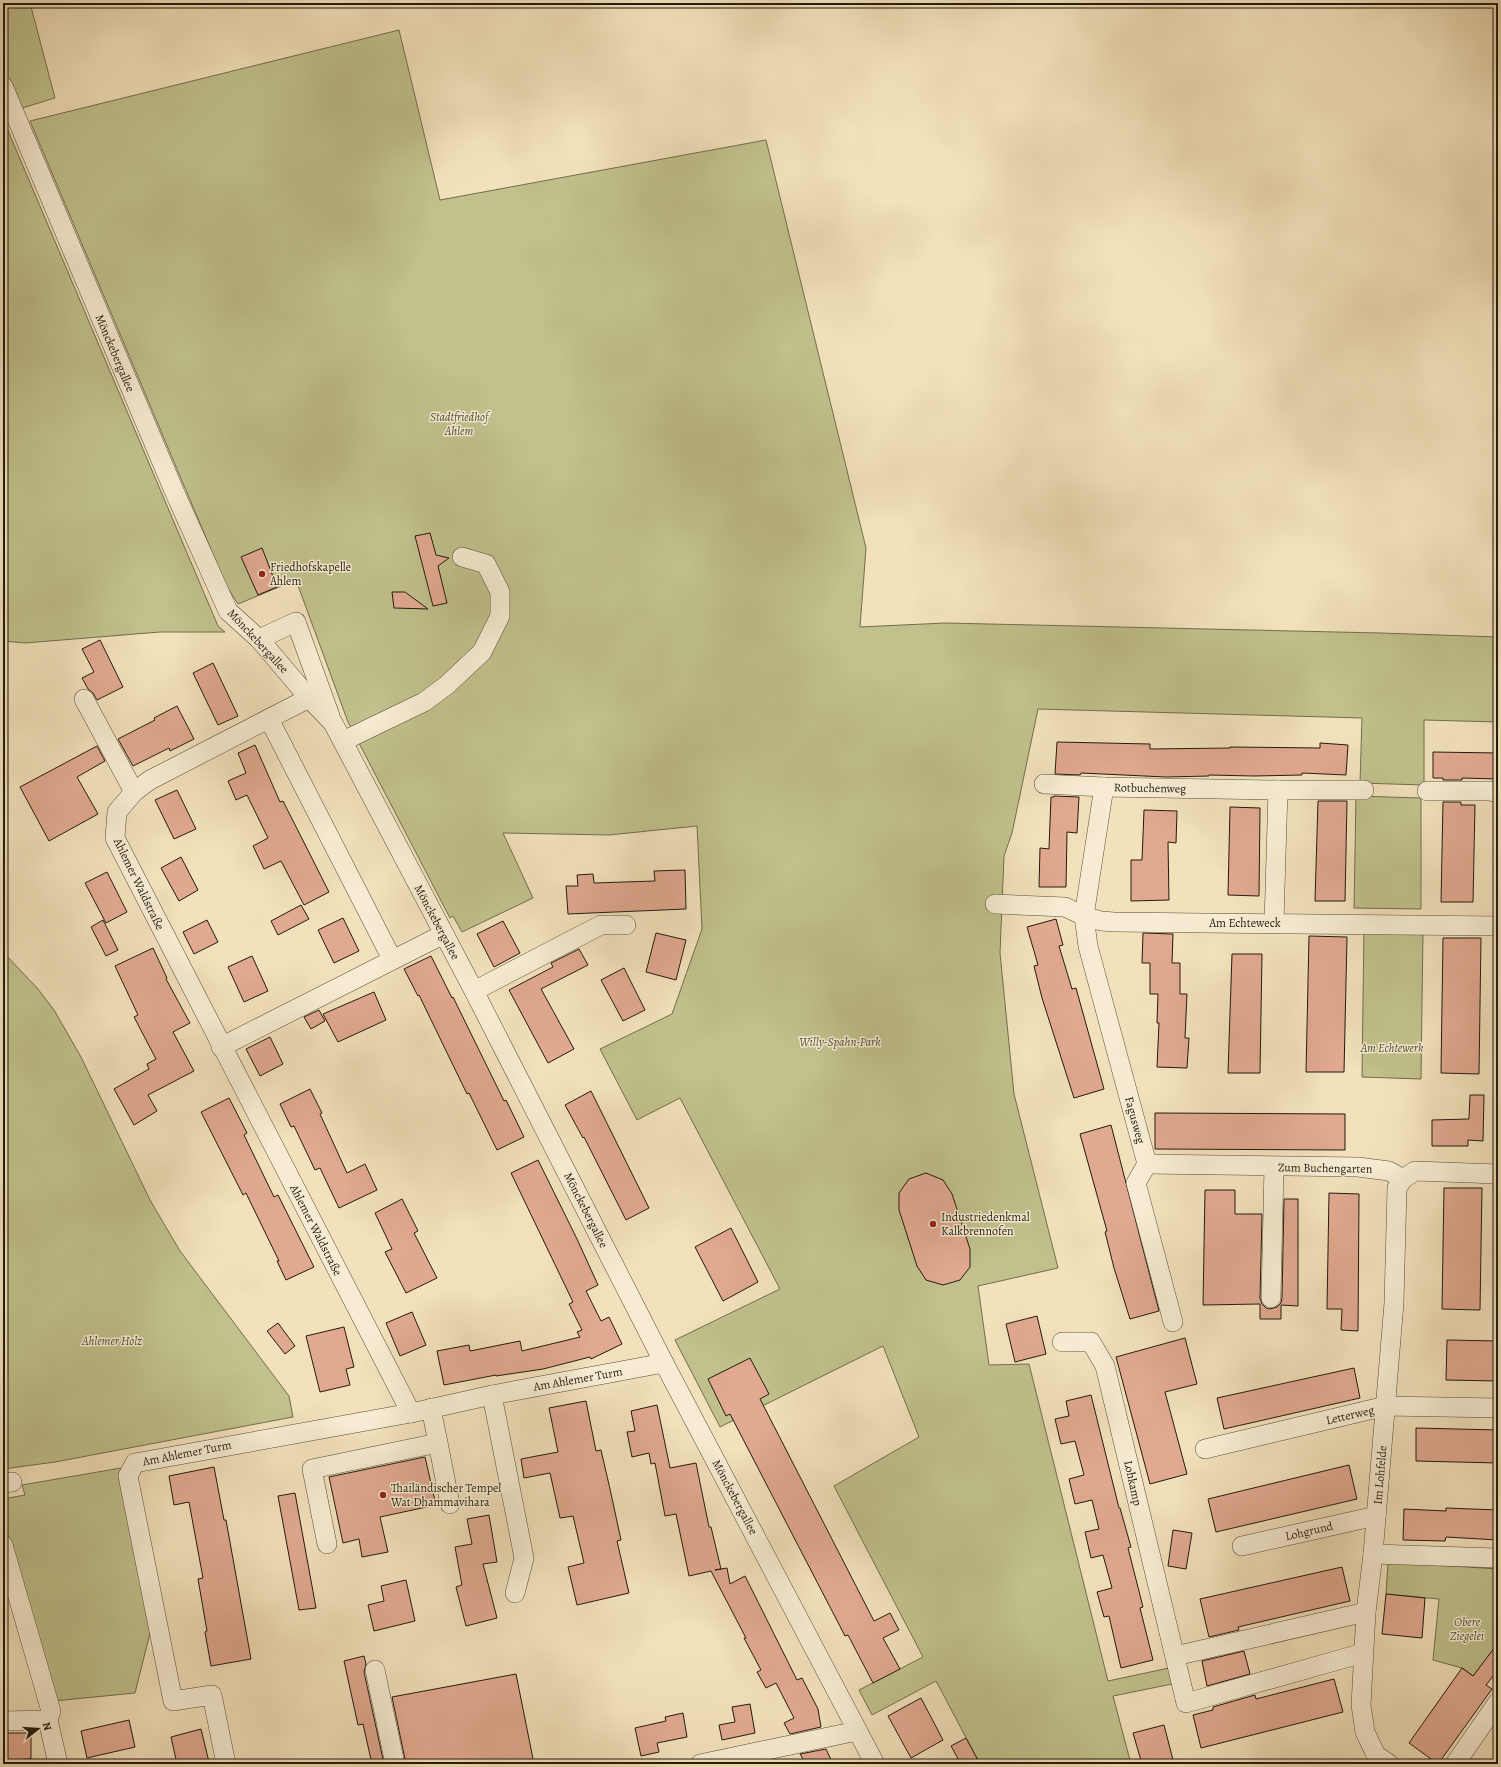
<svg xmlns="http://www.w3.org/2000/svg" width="1501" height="1767" font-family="Alegreya,serif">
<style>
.green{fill:#c0c18c;stroke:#716e4e}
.building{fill:#e1a990;stroke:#221a0f}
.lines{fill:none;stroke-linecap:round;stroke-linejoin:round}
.minor-casing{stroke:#564c3a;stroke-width:20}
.minor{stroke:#f7ecd3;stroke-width:19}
.poi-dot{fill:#8f2418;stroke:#f7ecd3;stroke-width:1.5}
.labels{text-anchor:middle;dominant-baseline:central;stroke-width:3;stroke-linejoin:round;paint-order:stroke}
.street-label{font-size:12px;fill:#221a0f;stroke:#f7ecd3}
.park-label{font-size:12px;font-style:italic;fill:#514c34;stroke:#f7ecd3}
.poi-label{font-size:12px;fill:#221a0f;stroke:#f7ecd3;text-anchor:start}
</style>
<rect width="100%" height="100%" fill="#f2e1bb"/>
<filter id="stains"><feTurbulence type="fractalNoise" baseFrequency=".005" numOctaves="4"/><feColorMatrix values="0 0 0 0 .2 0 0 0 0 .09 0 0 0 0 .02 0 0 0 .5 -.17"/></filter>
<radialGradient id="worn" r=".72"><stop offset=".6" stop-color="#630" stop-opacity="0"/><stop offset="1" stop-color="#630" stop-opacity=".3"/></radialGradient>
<g class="green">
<path d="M3,3H30L55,98L19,109L3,70Z"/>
<path d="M399,30L440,200L766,140L866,548L860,627L945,623L1380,633L1498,637V722L1424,720V785L1360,783L1362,718L1038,709L1012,833L1004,856L1000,953L1014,1094L1058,1268L978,1286L989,1365L1029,1364L1108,1681L1169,1668L1172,1684L1113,1696L1131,1764H980L936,1681L872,1715L859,1690L923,1657L834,1486L919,1437L883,1346L720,1427L675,1340L780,1289L680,1098L637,1120L600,1049L672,1014L702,929L697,826L609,835L503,833L533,898L462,932L453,916L450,918L348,722L296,580L238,604L226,585L30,121Z"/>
<path d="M3,119L218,626L225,632H160L25,643L3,641Z"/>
<path d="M1356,796L1421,798V909L1354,908Z"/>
<path d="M1364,927L1423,931L1421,1079L1362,1077Z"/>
<path d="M3,952L38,989L54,1010L81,1057L150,1200L180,1251L289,1396L293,1417L55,1462L3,1469Z"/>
<path d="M121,1468L150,1633L135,1693L54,1701L14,1556L3,1520V1499L25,1495L22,1485Z"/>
<path d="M1388,1562L1498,1569V1644L1473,1676L1462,1668L1433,1660L1439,1599L1386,1594Z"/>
</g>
<g class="building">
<path d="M430,533L436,555L449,558L438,566L447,603L433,606L415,536Z"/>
<path d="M262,548L277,587L258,595L241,557Z"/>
<path d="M392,592H405L428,609L394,608Z"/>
<path d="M100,640L123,687L97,700L93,693L88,689L82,678L94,672L82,649Z"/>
<path d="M213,663L238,716L218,725L193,673Z"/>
<path d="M177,706L194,739L170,751L169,748L133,766L118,739L155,720L154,718Z"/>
<path d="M1057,742L1150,744V749L1230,748V747L1320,748V743L1348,745L1346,775L1302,773V775L1254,776L1209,775V776L1166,777L1081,773L1080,775L1055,774Z"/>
<path d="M255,745L280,802L283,801L329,892L304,905L281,861L264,869L253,846L268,838L247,795L236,800L228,781L246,773L238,753Z"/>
<path d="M97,746L105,761L77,777L98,814L49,841L20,787Z"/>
<path d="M1433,752L1498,753V779L1462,778V780H1443V778H1433Z"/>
<path d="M177,790L196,829L174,839L155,800Z"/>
<path d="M1054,796L1079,797L1077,833L1067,832L1066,887H1039L1040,848L1049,849L1051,797H1054Z"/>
<path d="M1318,801H1347L1345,901H1315Z"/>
<path d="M1443,802H1461V805H1475L1473,902H1441Z"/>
<path d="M1230,807L1260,808L1259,896L1228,895Z"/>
<path d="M1144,810L1177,811L1176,843L1168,842L1169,900L1131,901V860H1142Z"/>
<path d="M181,857L198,890L179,901L161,868Z"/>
<path d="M685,870L686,909L568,914L566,886H578L577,875L593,874L594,883L655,881L654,871Z"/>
<path d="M107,872L127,912L106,923L85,883Z"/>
<path d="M301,905L309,919L278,935L271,921Z"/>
<path d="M343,918L359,951L334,963L318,930Z"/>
<path d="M1056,919L1063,945L1059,946L1072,989L1076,988L1104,1089L1074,1098L1042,998L1034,966L1038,965L1027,927Z"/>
<path d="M103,920L118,950L106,956L91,927Z"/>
<path d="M207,920L218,942L194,954L183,932Z"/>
<path d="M503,921L520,953L494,967L477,934Z"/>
<path d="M656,933L686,940L676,980L646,972Z"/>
<path d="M1143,933L1173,934L1172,963H1180V994H1187L1185,1038H1189L1187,1068L1157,1067L1159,1023H1157L1158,994H1150V963H1142Z"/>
<path d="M1309,936L1347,937L1344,1072H1306Z"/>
<path d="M1443,938H1481L1479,1074L1441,1073Z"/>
<path d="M153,948L167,978L166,979L190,1023L173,1032L194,1071L148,1095L157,1111L134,1125L114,1089L149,1069L147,1064L156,1059L134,1017L138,1015L115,966Z"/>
<path d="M579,949L588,965L541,989L574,1049L548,1063L509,990L553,967L551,963Z"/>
<path d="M1232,954H1262L1260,1073H1228Z"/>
<path d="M252,956L268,991L244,1002L228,967Z"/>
<path d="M431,956L452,998L453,997L504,1101L506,1100L524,1137L497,1150L469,1093L467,1094L419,995L418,996L404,969Z"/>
<path d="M624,968L645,1010L623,1021L601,980Z"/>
<path d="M374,992L386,1020L338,1042L323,1014Z"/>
<path d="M319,1010L325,1021L311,1029L304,1017Z"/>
<path d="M270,1037L283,1064L260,1076L246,1049Z"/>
<path d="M310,1089L322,1113L320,1114L347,1173L365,1164L377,1190L339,1208L320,1168L315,1170L294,1126L291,1127L280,1104Z"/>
<path d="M591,1091L649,1208L626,1220L584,1137L583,1138L565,1105Z"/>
<path d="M1470,1095H1484L1483,1141L1468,1140V1146H1432V1120L1469,1119Z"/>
<path d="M229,1098L247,1133L244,1135L274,1197L278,1195L314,1267L286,1280L277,1261H279L246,1193L243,1195L201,1112Z"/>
<path d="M1155,1113L1345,1114V1150L1155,1149Z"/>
<path d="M1111,1125L1159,1311L1130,1319L1114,1268L1105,1232L1107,1231L1080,1134Z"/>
<path d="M538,1160L577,1239L598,1285L586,1291L601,1321L609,1317L622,1344L591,1359L590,1357L543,1369L496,1376V1375L444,1385L437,1351L469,1345L470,1351L520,1341L522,1351L580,1337L577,1332L582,1330L569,1304L573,1302L511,1173Z"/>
<path d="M926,1173L943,1180L952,1194L970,1249V1267L960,1280L943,1285L926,1280L917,1266L899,1210V1193L909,1179Z"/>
<path d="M1444,1188H1482L1480,1310L1442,1309Z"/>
<path d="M1205,1190H1235V1214H1262L1260,1298L1262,1304L1266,1308L1270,1309L1277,1307L1281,1303L1282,1298L1284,1199H1298V1306L1281,1305V1319H1260V1304L1203,1305Z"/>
<path d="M1329,1193L1359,1194L1358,1331L1341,1330L1342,1309H1327Z"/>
<path d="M402,1199L418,1231L414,1233L437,1278L406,1293L385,1252L392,1249L375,1213Z"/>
<path d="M731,1228L758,1282L723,1301L695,1247Z"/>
<path d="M412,1312L426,1345L400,1356L386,1323Z"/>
<path d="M1037,1316L1046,1354L1015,1362L1006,1324Z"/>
<path d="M278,1323L295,1346L285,1354L267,1331Z"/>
<path d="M344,1327L354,1367L346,1369L350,1385L320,1392L306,1336Z"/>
<path d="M1185,1338L1197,1384L1165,1392L1187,1474L1150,1484L1116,1357Z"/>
<path d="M1447,1340L1498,1341V1381L1446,1380Z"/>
<path d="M750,1358L769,1394L760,1399L874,1621L890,1613L899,1630L883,1638L900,1669L873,1683L848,1635L845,1636L730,1414L726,1416L708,1379Z"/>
<path d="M1354,1368L1360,1398L1224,1429L1217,1398Z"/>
<path d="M1091,1395L1119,1508H1120L1131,1547L1128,1548L1143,1607L1140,1608L1153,1660L1121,1668L1109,1616L1104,1617L1097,1592L1112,1588L1103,1555L1091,1558L1085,1532L1099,1529L1092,1500L1075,1504L1069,1479L1084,1475L1075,1441L1061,1444L1055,1419L1069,1416L1066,1401Z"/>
<path d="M586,1401L596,1451L601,1450L610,1489L621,1540L617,1541L629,1593L577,1605L568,1567L584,1563L573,1516L560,1518L550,1473L524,1478L521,1459L558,1452L549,1408Z"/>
<path d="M657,1405L670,1468L696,1463L709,1527H711L721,1569L715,1570L727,1568L730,1584L745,1576L797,1680L802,1678L818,1709L821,1727L790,1734L784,1723L794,1718L776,1683L766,1688L757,1672L761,1670L744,1638H746L711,1571L689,1576L676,1514L665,1516L655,1463L651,1464L649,1453L632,1457L627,1432L635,1431L631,1411Z"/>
<path d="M1416,1428L1498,1430V1463L1416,1461Z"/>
<path d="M425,1457L436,1505L380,1517L388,1552L362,1557L359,1539L343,1543L329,1477Z"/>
<path d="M1349,1465L1357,1499L1216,1532L1208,1499Z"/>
<path d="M214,1467L224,1520H226L251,1659L211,1666L205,1632L207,1631L198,1579L203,1578L189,1502L174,1505L169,1476Z"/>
<path d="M295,1493L316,1608L299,1610L278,1496Z"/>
<path d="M1446,1508L1498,1510V1540L1446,1537L1445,1541L1403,1540L1404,1509L1446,1511Z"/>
<path d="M489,1515L497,1562L483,1564L497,1618L466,1626L456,1587L462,1585L455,1547L472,1544L467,1519Z"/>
<path d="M1173,1530L1192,1533L1186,1569L1168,1566Z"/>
<path d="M1342,1567L1350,1601L1238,1627L1239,1630L1209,1637L1200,1599Z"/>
<path d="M406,1580L415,1621L374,1631L368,1605L384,1601L381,1586Z"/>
<path d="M1386,1594L1425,1598L1422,1638L1382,1634Z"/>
<path d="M1498,1643V1670L1486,1685L1492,1689L1438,1764L1409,1743L1462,1668L1473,1676Z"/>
<path d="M1244,1651L1250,1674L1207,1686L1202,1661Z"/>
<path d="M364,1656L366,1664L364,1672L384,1764H372L363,1724L358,1725L344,1661Z"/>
<path d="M516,1674L534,1764H406L392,1697Z"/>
<path d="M1334,1679L1343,1712L1201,1748L1193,1715L1213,1710V1707L1255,1695L1256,1699Z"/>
<path d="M921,1698L943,1740L911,1758L888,1716Z"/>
<path d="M750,1704L755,1733L722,1740L719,1725L735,1722L732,1707Z"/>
<path d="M683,1713L687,1737L657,1743L659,1752L641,1756L635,1728L666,1721L665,1717Z"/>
<path d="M129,1720L135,1747L87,1758L81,1731Z"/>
<path d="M1164,1725L1174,1764H1142L1133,1733Z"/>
<path d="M201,1729L209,1762L201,1764H177L171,1737Z"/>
<path d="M3,1733H31V1759L3,1760Z"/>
<path d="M966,1738L980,1764H961L951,1746Z"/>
<path d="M826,1749L833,1764H806L800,1754Z"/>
</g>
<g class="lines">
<defs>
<g id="minor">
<path d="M3,86L175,493L228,611L259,639L309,698L333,723L474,991L664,1363L875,1764"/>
<path d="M259,639L296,622L330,716"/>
<path d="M309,698L150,780L134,792L117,812L115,838L411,1413"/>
<path d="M84,699L134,792"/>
<path d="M269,719L392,959"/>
<path d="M343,741L424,702L447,685L482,652L500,616V592L486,564L462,557"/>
<path d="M1044,784L1104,787"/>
<path d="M1278,790H1364"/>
<path d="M1427,791H1490L1498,793"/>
<path d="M995,904L1065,907L1084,916L1101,921L1114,922L1498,926"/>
<path d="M474,991L601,925H626"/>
<path d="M221,1047L444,934"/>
<path d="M1147,1164L1358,1167L1389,1171L1403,1179"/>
<path d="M1271,1298L1274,1167"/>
<path d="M1173,1322L1136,1183L1147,1164L1088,946L1084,916L1104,787L1278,790L1274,923"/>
<path d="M1062,1342H1091L1105,1366L1186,1703L1363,1653"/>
<path d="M492,1395L524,1558L515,1593"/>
<path d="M438,1443L450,1504"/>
<path d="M1205,1449L1386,1406L1498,1408"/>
<path d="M3,1483L12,1482"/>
<path d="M327,1544L312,1469L438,1443L431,1408"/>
<path d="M3,1545L51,1711L48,1720L58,1764"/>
<path d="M1242,1546L1376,1516"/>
<path d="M1373,1554L1498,1558"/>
<path d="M1175,1656L1366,1612"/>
<path d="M375,1670L395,1764"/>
<path d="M3,1721L48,1720"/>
<path d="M226,1764L212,1695L173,1701L128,1476L135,1463L411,1413L492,1395L664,1363"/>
<path d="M700,1764L857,1731"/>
<path d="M1389,1764L1376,1755L1365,1732L1361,1705L1366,1612L1373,1554L1394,1303L1397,1188L1403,1179L1415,1171L1498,1174"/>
<path d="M1455,1764L1498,1702"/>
</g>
</defs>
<use href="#minor" class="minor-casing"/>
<use href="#minor" class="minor"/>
</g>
<g class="poi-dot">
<circle cx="262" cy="574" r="4"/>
<circle cx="933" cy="1224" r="4"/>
<circle cx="383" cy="1495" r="4"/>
</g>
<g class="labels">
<g class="street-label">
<text transform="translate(115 353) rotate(67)">Mönckebergallee</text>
<text transform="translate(258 641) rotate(47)">Mönckebergallee</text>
<text transform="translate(1150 788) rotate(1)">Rotbuchenweg</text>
<text transform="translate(139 884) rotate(64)">Ahlemer Waldstraße</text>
<text transform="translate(437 922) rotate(62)">Mönckebergallee</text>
<text x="1245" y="923">Am Echteweck</text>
<text transform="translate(1135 1120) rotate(75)">Fagusweg</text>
<text transform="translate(1325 1168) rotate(1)">Zum Buchengarten</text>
<text transform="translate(586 1210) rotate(63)">Mönckebergallee</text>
<text transform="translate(316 1230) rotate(63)">Ahlemer Waldstraße</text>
<text transform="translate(578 1379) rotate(-10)">Am Ahlemer Turm</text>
<text transform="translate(1350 1415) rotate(-13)">Letterweg</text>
<text transform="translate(187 1453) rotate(-11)">Am Ahlemer Turm</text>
<text transform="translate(1380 1475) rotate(-85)">Im Lohfelde</text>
<text transform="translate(1133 1483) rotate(77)">Lohkamp</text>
<text transform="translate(735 1497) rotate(62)">Mönckebergallee</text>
<text transform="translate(1309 1531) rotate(-13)">Lohgrund</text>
</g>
<g class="park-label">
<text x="459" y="417">Stadtfriedhof<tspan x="459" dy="14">Ahlem</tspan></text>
<text x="840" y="1042">Willy-Spahn-Park</text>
<text x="1392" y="1048">Am Echtewerk</text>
<text x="112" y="1341">Ahlemer Holz</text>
<text x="1467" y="1622">Obere<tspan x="1467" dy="14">Ziegelei</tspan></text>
</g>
<g class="poi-label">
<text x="270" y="567">Friedhofskapelle<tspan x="270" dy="14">Ahlem</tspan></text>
<text x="941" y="1217">Industriedenkmal<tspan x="941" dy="14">Kalkbrennofen</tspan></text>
<text x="391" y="1488">Thailändischer Tempel<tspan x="391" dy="14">Wat Dhammavihara</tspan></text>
</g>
</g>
<rect width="1501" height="1767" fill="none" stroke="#f2e1bb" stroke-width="16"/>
<rect x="4" y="4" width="1493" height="1759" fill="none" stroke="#221a0f" stroke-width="2"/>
<rect x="8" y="8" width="1485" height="1751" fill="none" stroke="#221a0f"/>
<g transform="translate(38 1729) rotate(73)" stroke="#f7ecd3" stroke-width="3" paint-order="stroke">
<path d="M0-3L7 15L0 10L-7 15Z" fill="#221a0f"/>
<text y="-6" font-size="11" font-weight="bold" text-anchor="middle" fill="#221a0f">N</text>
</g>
<rect width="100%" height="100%" filter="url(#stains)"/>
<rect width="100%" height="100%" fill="url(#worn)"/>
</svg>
